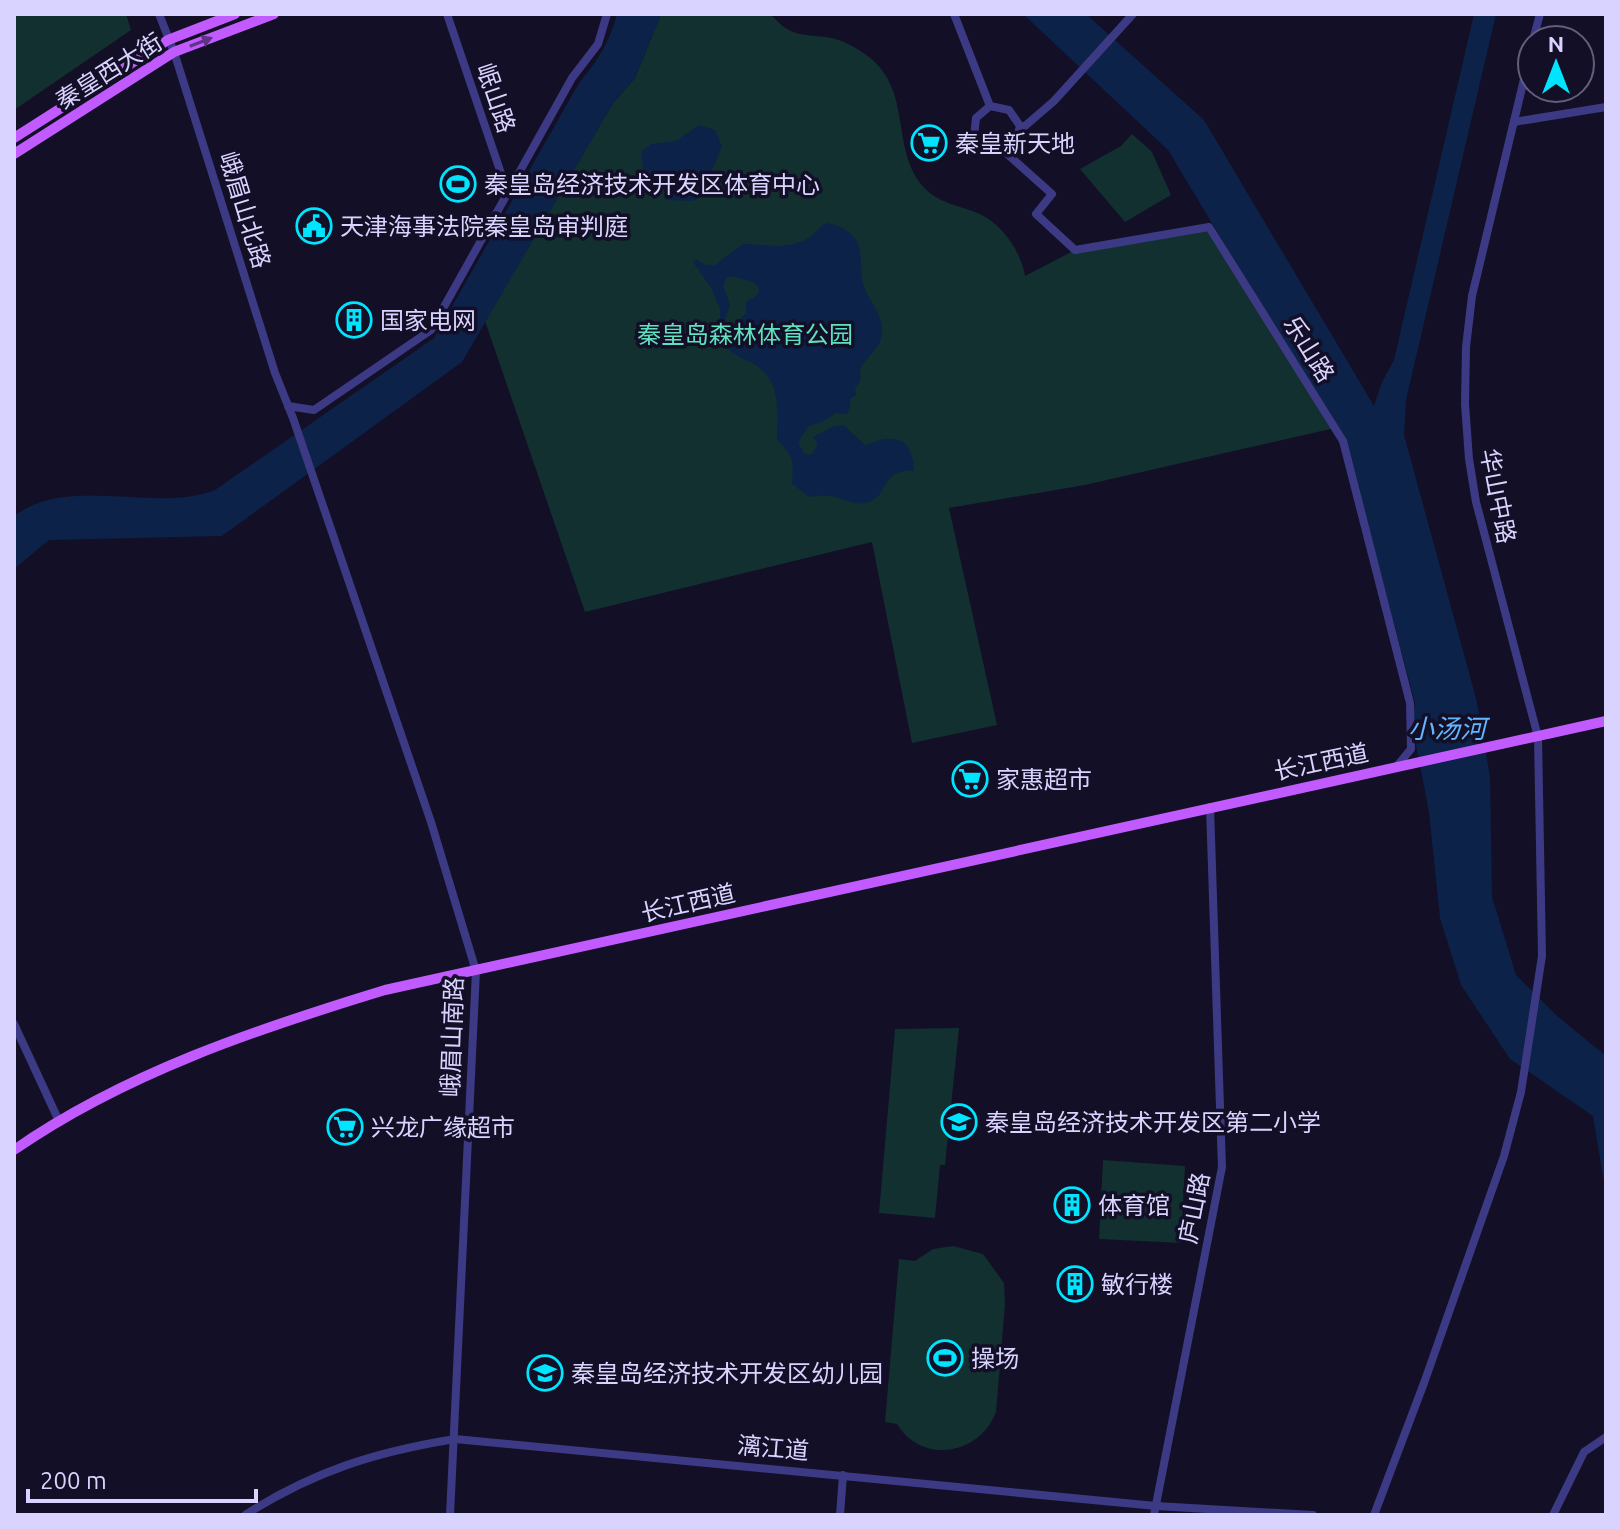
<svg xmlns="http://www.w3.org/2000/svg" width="1620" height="1529" font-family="Ubuntu,'Noto Sans SC',sans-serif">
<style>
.green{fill:#12302f}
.water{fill:#0c2248;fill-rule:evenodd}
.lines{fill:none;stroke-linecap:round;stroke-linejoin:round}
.minor{stroke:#3d3a85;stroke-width:8}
.major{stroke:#c25bff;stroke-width:10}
.oneway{fill:#623188}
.labels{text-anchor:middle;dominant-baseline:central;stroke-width:7;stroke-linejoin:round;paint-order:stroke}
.street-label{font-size:24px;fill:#d9d4ff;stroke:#130f26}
.poi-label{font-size:24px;fill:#d9d4ff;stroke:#130f26;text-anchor:start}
.park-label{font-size:24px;fill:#5fe0c0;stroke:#130f26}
.water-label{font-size:26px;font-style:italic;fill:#62b6ff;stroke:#130f26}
</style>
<rect width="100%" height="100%" fill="#130f26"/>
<g class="green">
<path d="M18,14H126L131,30L14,110V16Z"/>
<path d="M661,14H770C776,19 782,27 789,30C801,37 818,35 831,38C843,40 859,49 869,57C912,91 891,146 921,184C937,204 959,205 980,214C1003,225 1021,252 1025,276L1075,250L1209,227L1335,428L1085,485L949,508L997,725L912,743L872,542L585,612L485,321L613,103L635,78Z"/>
<path d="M1132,134L1152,152L1171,195L1125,222L1080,169L1121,146Z"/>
<path d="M959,1028L945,1165H940L935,1218L879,1213L895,1029Z"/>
<path d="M1103,1160L1185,1166L1181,1243L1099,1239Z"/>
<path d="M953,1246L983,1254L1004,1283L1005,1304L996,1412C980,1455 922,1465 897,1424L885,1422L899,1259L915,1261L933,1249Z"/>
</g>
<g class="water">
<path d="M617,14H661L635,78L613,103L462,362L222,536L49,540L14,569V516C71,474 153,514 215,490L434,338L579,83C597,61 610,42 617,14Z"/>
<path d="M1023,14H1086L1204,120L1374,406L1382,382L1394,360L1474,14H1496L1406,400L1404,435L1477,702L1490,777L1492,897L1516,975L1556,1015L1606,1056V1195L1593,1116L1510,1059L1461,985L1440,918L1429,812L1412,724L1415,703L1347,448L1168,150Z"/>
<path d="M699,125L715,130L722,146L711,173V190L693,201L665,200L664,187L643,169L641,152L651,144L676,141Z"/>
<path d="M828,223C841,226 852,231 858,244C863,255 859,273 864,287C870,303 884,315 882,333C880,351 867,355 860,369C862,375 860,384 855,388L856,395L850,399V410L846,414L836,413L822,422L808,426L798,443L805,454L811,455L818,445L813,437L834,426L844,425L865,445C873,444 877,440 884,439C906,435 914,452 914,471C879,468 890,498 866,503C852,506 842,497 829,496C823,495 816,496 810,497L792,484C794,458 793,458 777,439C778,409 781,377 750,362C737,357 728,351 720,340V309L712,289L693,262L695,259L706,265H715L743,244C765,244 787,251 808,238C816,234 818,226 828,223ZM733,276L752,282L758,287L759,292L755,297L746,302V313L734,327L724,322L730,305L723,285L727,278Z"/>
</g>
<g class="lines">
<g class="minor">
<path d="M159,14L174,52L275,373L293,418L431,822L476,971L450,1515"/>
<path d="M447,14L508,194"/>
<path d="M954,14L990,106L1009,110L1020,126L1016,143L1005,152L1052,194L1036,214L1075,250L1209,227L1343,441L1410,703L1411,749L1397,766"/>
<path d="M1533,40L1540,14"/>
<path d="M990,106L976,118L974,137L987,151L1005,152"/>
<path d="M1514,122L1606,107"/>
<path d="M1020,126H1025L1054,101L1133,14"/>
<path d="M288,406L314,410L431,330L572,78L598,44L607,14"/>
<path d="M14,1024L58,1119"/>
<path d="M245,1515C314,1471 375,1452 455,1439L1156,1506L1313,1515"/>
<path d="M840,1515L843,1475"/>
<path d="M1154,1515L1222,1167L1210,807"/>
<path d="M1374,1515L1424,1383L1504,1156L1521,1092L1542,956L1538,737L1476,502L1469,459L1465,404L1466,347L1472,296L1532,46"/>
<path d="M1553,1515L1584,1452L1606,1437"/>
</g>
<g class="major">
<path d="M14,138L168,40L235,14"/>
<path d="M14,154L174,52L274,14"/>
<path d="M14,1150C125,1073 257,1029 385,990L1606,721"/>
</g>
</g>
<defs><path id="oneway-solid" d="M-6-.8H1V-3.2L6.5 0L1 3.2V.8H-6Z" transform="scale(2)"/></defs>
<use class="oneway" href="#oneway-solid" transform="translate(201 42) rotate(-21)"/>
<defs>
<symbol id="supermarket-ring" viewBox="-11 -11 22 22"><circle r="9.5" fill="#130f26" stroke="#00e5ff" stroke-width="1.5"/><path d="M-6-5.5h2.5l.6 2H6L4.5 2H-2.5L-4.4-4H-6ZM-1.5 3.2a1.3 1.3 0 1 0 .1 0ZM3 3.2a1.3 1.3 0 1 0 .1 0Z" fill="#00e5ff"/></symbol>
<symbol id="stadium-ring" viewBox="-11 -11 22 22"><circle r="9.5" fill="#130f26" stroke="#00e5ff" stroke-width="1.5"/><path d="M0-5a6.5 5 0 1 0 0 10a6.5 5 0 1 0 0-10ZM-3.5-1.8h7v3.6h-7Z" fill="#00e5ff"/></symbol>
<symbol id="civic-ring" viewBox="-11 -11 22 22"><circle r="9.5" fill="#130f26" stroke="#00e5ff" stroke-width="1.5"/><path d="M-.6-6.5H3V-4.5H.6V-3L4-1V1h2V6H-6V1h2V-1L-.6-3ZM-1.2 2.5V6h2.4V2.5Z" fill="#00e5ff"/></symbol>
<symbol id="building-ring" viewBox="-11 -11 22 22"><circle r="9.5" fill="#130f26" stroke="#00e5ff" stroke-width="1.5"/><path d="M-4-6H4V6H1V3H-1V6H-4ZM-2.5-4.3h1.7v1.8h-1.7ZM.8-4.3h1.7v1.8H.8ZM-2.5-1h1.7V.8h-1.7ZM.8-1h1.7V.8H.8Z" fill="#00e5ff"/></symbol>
<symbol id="school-ring" viewBox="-11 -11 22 22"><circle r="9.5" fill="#130f26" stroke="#00e5ff" stroke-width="1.5"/><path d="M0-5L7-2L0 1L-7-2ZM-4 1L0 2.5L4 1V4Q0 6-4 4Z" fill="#00e5ff"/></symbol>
</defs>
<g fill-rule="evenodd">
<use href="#supermarket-ring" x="909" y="123" width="40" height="40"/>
<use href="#stadium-ring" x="438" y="164" width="40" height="40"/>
<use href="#civic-ring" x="294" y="206" width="40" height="40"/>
<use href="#building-ring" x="334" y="300" width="40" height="40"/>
<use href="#supermarket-ring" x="950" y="759" width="40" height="40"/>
<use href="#school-ring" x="939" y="1102" width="40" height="40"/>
<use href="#supermarket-ring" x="325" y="1107" width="40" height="40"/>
<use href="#building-ring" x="1052" y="1185" width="40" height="40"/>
<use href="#building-ring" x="1055" y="1264" width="40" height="40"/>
<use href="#stadium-ring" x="925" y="1338" width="40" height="40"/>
<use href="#school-ring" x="525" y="1353" width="40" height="40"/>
</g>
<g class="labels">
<g class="street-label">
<text transform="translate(109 71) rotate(-32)">秦皇西大街</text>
<text transform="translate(496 98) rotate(71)">岷山路</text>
<text transform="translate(245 210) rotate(73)">峨眉山北路</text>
<text transform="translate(1309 349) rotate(58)">乐山路</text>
<text transform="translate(1498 496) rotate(79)">华山中路</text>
<text transform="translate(1321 762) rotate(-12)">长江西道</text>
<text transform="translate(688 903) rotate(-13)">长江西道</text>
<text transform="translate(452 1037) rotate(-88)">峨眉山南路</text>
<text transform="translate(1194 1208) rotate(-79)">庐山路</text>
<text transform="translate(773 1448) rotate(5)">漓江道</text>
</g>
<g class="poi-label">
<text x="955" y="143">秦皇新天地</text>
<text x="484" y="184">秦皇岛经济技术开发区体育中心</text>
<text x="340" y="226">天津海事法院秦皇岛审判庭</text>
<text x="380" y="320">国家电网</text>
<text x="996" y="779">家惠超市</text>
<text x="985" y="1122">秦皇岛经济技术开发区第二小学</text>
<text x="371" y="1127">兴龙广缘超市</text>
<text x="1098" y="1205">体育馆</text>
<text x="1101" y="1284">敏行楼</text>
<text x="971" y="1358">操场</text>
<text x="571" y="1373">秦皇岛经济技术开发区幼儿园</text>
</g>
<g class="park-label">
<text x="745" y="334">秦皇岛森林体育公园</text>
</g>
<g class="water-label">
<text x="1447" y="728">小汤河</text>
</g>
</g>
<rect width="1620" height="1529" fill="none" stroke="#d9d4ff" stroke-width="32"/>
<g transform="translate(1556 64)"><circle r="38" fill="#130f26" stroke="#625e7d" stroke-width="2"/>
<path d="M0-6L14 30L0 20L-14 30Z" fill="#00e5ff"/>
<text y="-12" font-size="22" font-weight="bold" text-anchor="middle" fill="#d9d4ff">N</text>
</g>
<path d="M28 1489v12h228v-12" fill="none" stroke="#d9d4ff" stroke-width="4"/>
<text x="40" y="1489" font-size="24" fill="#d9d4ff" stroke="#130f26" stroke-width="6" paint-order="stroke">200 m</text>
</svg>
